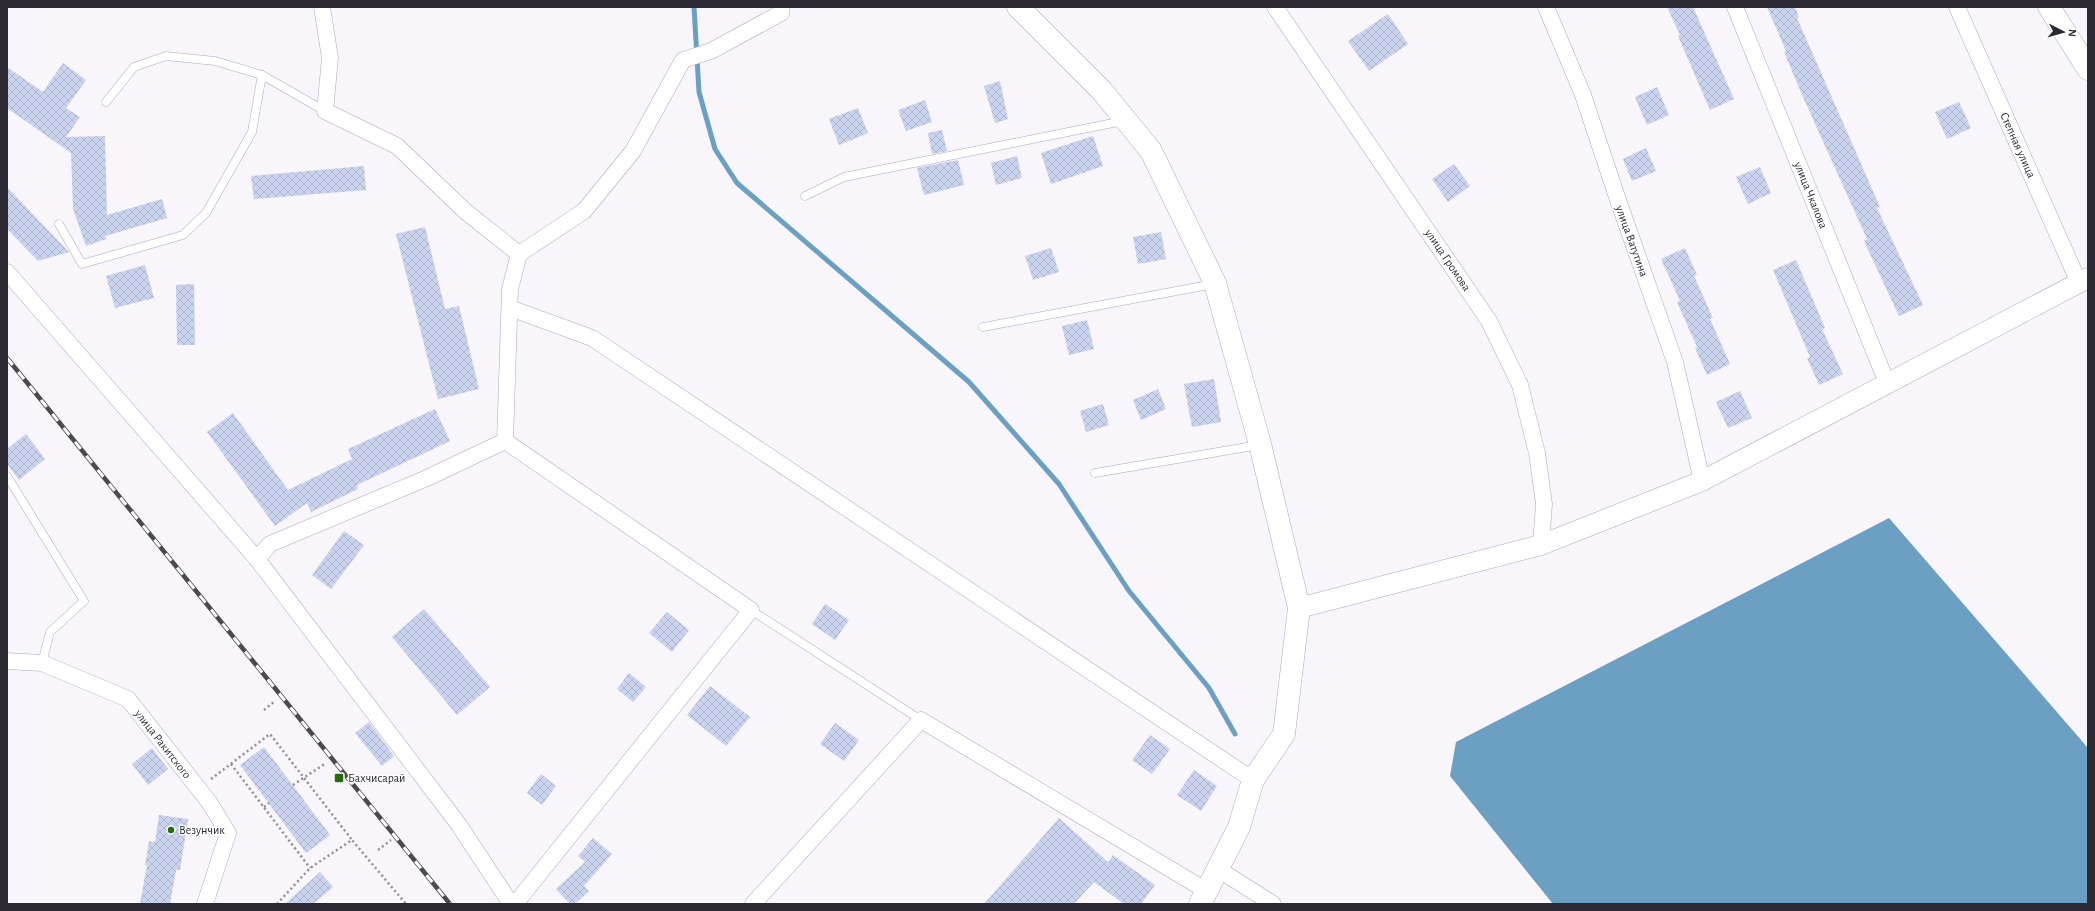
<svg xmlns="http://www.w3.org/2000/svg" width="2095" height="911" font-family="'Alegreya Sans',sans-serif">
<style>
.water{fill:#6ca0c3}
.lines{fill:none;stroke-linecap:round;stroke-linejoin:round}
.stream{stroke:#6ca0c3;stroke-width:5}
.building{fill:url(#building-cross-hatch)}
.service-casing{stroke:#b0a5be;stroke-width:9}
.minor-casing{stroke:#b0a5be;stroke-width:17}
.tertiary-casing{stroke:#b0a5be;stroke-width:21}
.secondary-casing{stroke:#b0a5be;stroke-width:23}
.path{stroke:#908d95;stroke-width:2.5;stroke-dasharray:2 3;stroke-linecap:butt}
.service{stroke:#fff;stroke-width:8}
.minor{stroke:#fff;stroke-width:16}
.tertiary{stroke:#fff;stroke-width:20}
.secondary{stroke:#fff;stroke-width:22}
.rail-casing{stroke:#4b4851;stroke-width:4.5}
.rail{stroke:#fff;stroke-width:3;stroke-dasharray:9;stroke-linecap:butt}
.poi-dot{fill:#246d0d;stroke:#fff;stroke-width:1.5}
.labels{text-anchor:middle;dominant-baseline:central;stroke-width:3;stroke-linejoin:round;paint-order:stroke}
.street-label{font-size:12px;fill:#2d2933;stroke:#fff}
.poi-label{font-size:12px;fill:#2d2933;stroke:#fff;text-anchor:start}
</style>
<defs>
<pattern id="building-cross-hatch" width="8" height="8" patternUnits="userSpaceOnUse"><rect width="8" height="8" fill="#cbd4ee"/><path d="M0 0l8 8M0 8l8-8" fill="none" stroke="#afb6cd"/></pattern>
</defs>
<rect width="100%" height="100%" fill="#f8f5fb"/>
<path class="water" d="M1889,518L2088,748V904H1553L1450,776L1456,742Z"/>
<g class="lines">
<path class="stream" d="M694,7L699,92L715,149L737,183L969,382L1059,484L1129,591L1209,688L1235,734"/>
</g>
<g class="building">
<path d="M1667,7H1693L1734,99L1710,110L1678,36L1680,35Z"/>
<path d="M1767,7H1795L1799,17L1797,18L1880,207L1877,208L1923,305L1899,316L1864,241L1867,239L1803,97L1784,52L1786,51Z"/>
<path d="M1388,14L1408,44L1369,71L1348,41Z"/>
<path d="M63,63L86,80L66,108L80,117L66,137L105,136L107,215L162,199L167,218L105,236L106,239L86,246L73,209L71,153L7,108V67L43,92Z"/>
<path d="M1000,81L1008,119L995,123L984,86Z"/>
<path d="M1657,87L1669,115L1647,125L1635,97Z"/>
<path d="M925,100L932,122L906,131L898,110Z"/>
<path d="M1959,102L1971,128L1947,139L1935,112Z"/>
<path d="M858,108L868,133L839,145L829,119Z"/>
<path d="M942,130L947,151L932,154L928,133Z"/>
<path d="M1093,136L1103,166L1051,184L1041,153Z"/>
<path d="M1646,148L1656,171L1632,181L1623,159Z"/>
<path d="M1017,156L1022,178L996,185L991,163Z"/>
<path d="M958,160L964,185L924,195L917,168Z"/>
<path d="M1454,164L1470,186L1448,202L1432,179Z"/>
<path d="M364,166L366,190L254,199L251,176Z"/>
<path d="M1760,167L1771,193L1748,204L1736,177Z"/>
<path d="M7,187L68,251L69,252L38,261L7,229Z"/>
<path d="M425,227L445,309L459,306L479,389L438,399L396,234Z"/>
<path d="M1161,232L1166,259L1138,264L1133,237Z"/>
<path d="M1051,248L1059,272L1033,280L1025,256Z"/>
<path d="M1685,248L1697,275L1694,276L1713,318L1710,319L1730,364L1707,375L1695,348L1697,347L1677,302L1680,301L1661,259Z"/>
<path d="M1796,260L1825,328L1822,329L1843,374L1819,385L1807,358L1810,357L1773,270Z"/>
<path d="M145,265L154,298L115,308L106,276Z"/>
<path d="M194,284L195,345H177L176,285Z"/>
<path d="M1087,320L1094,349L1069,355L1062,326Z"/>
<path d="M1214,379L1221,422L1192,427L1184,384Z"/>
<path d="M1158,389L1166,409L1141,420L1133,400Z"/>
<path d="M1740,391L1752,418L1728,428L1716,402Z"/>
<path d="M1103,404L1109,425L1086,432L1080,411Z"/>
<path d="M435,409L450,441L357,485L358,489L311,512L307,503L275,526L207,432L233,413L288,490L352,459L348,449Z"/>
<path d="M26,434L45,459L19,480L7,464V449Z"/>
<path d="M344,531L364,545L331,589L312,575Z"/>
<path d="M825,604L849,620L835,640L812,624Z"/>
<path d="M424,609L490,687L457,715L392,637Z"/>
<path d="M667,612L689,630L672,652L649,633Z"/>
<path d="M629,673L646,687L633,702L617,689Z"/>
<path d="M710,686L750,717L726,746L687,715Z"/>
<path d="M369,722L394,756L382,766L355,733Z"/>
<path d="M835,723L859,740L844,761L820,744Z"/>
<path d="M1150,735L1170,749L1152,774L1132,760Z"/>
<path d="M264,747L330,835L306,853L240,765Z"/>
<path d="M152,748L168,769L148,785L132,764Z"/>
<path d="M1194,770L1217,786L1201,811L1177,795Z"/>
<path d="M541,774L556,786L542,805L527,793Z"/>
<path d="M159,815L188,819L180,870H176L170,904H140L147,865H145L149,841L155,842Z"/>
<path d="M1059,818L1108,862L1113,855L1155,885L1141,904H1124L1094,882L1074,904H984Z"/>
<path d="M593,838L612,854L584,886L589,891L575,904H570L556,889L585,862L578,856Z"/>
<path d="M320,872L333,887L313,904H285Z"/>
</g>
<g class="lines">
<defs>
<g id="service">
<path d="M106,102L134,67L166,56L215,61L262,75L325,111"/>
<path d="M805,196L844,177L1123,121"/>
<path d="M59,224L82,264L183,235L206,213L252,132L262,75"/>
<path d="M983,327L1214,284"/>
<path d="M1095,473L1259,445"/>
<path d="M7,476L84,601L50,632L42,663"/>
<path d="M751,610L921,720"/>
</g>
<g id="minor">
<path d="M322,7L330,58L325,111L397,146L465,211L519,254"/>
<path d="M1275,7L1489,321L1520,385L1537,453L1544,504L1541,545"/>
<path d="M1546,7L1583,95L1618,200L1675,362L1702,481"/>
<path d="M1735,7L1887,383"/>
<path d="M1957,7L2079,283"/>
<path d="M7,272L257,559"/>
<path d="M510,308L592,338L1253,780"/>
<path d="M505,441L427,478L270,544L257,559L459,825L511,904"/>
<path d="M7,661L42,663L128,699L209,802L228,833L205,904"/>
<path d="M1218,869L1273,904"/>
<path d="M515,904L751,610L505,441L510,289L519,254L584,211L633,151L683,60L711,51L781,13V7"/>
<path d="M753,904L921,720L1207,891"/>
</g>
<path id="tertiary" d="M1299,608L1541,545L1702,481L2088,278"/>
<g id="secondary">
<path d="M1018,7L1102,91L1151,151L1215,283L1260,444L1299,608L1284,734L1253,780L1239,827L1200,904"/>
<path d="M2049,7L2088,69"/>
</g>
</defs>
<use href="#service" class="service-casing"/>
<use href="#minor" class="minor-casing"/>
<use href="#tertiary" class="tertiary-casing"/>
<use href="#secondary" class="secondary-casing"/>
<g class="path">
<path d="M264,710L275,701"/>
<path d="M231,764L310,868"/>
<path d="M211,779L270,734L352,840"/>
<path d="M293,785L326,763"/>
<path d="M264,807L269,803"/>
<path d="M378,850L391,840"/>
<path d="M277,904L310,868L352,840L406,904"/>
</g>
<use href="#service" class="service"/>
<use href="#minor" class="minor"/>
<use href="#tertiary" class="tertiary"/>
<use href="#secondary" class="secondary"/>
<defs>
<path id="rail" d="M7,358L450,904"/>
</defs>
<use href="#rail" class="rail-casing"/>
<use href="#rail" class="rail"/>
</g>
<g class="poi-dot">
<rect x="334" y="773" width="10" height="10" rx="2"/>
<circle cx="171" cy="830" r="4"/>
</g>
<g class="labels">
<g class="street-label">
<text transform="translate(2018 145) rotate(66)">Степная улица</text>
<text transform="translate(1811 195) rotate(68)">улица Чкалова</text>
<text transform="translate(1632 241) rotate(70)">улица Ватутина</text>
<text transform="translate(1448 260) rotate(56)">улица Громова</text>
<text transform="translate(163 744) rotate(52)">улица Ракитского</text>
</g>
<g class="poi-label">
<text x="348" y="778">Бахчисарай</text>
<text x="179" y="830">Везунчик</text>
</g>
</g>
<rect width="2095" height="911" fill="none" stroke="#2d2933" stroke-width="16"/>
<g transform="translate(2063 32) rotate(96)" stroke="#ffffff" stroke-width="3" paint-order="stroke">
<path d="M0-3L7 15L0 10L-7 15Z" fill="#2d2933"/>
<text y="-6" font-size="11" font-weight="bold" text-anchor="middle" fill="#2d2933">N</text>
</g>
</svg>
